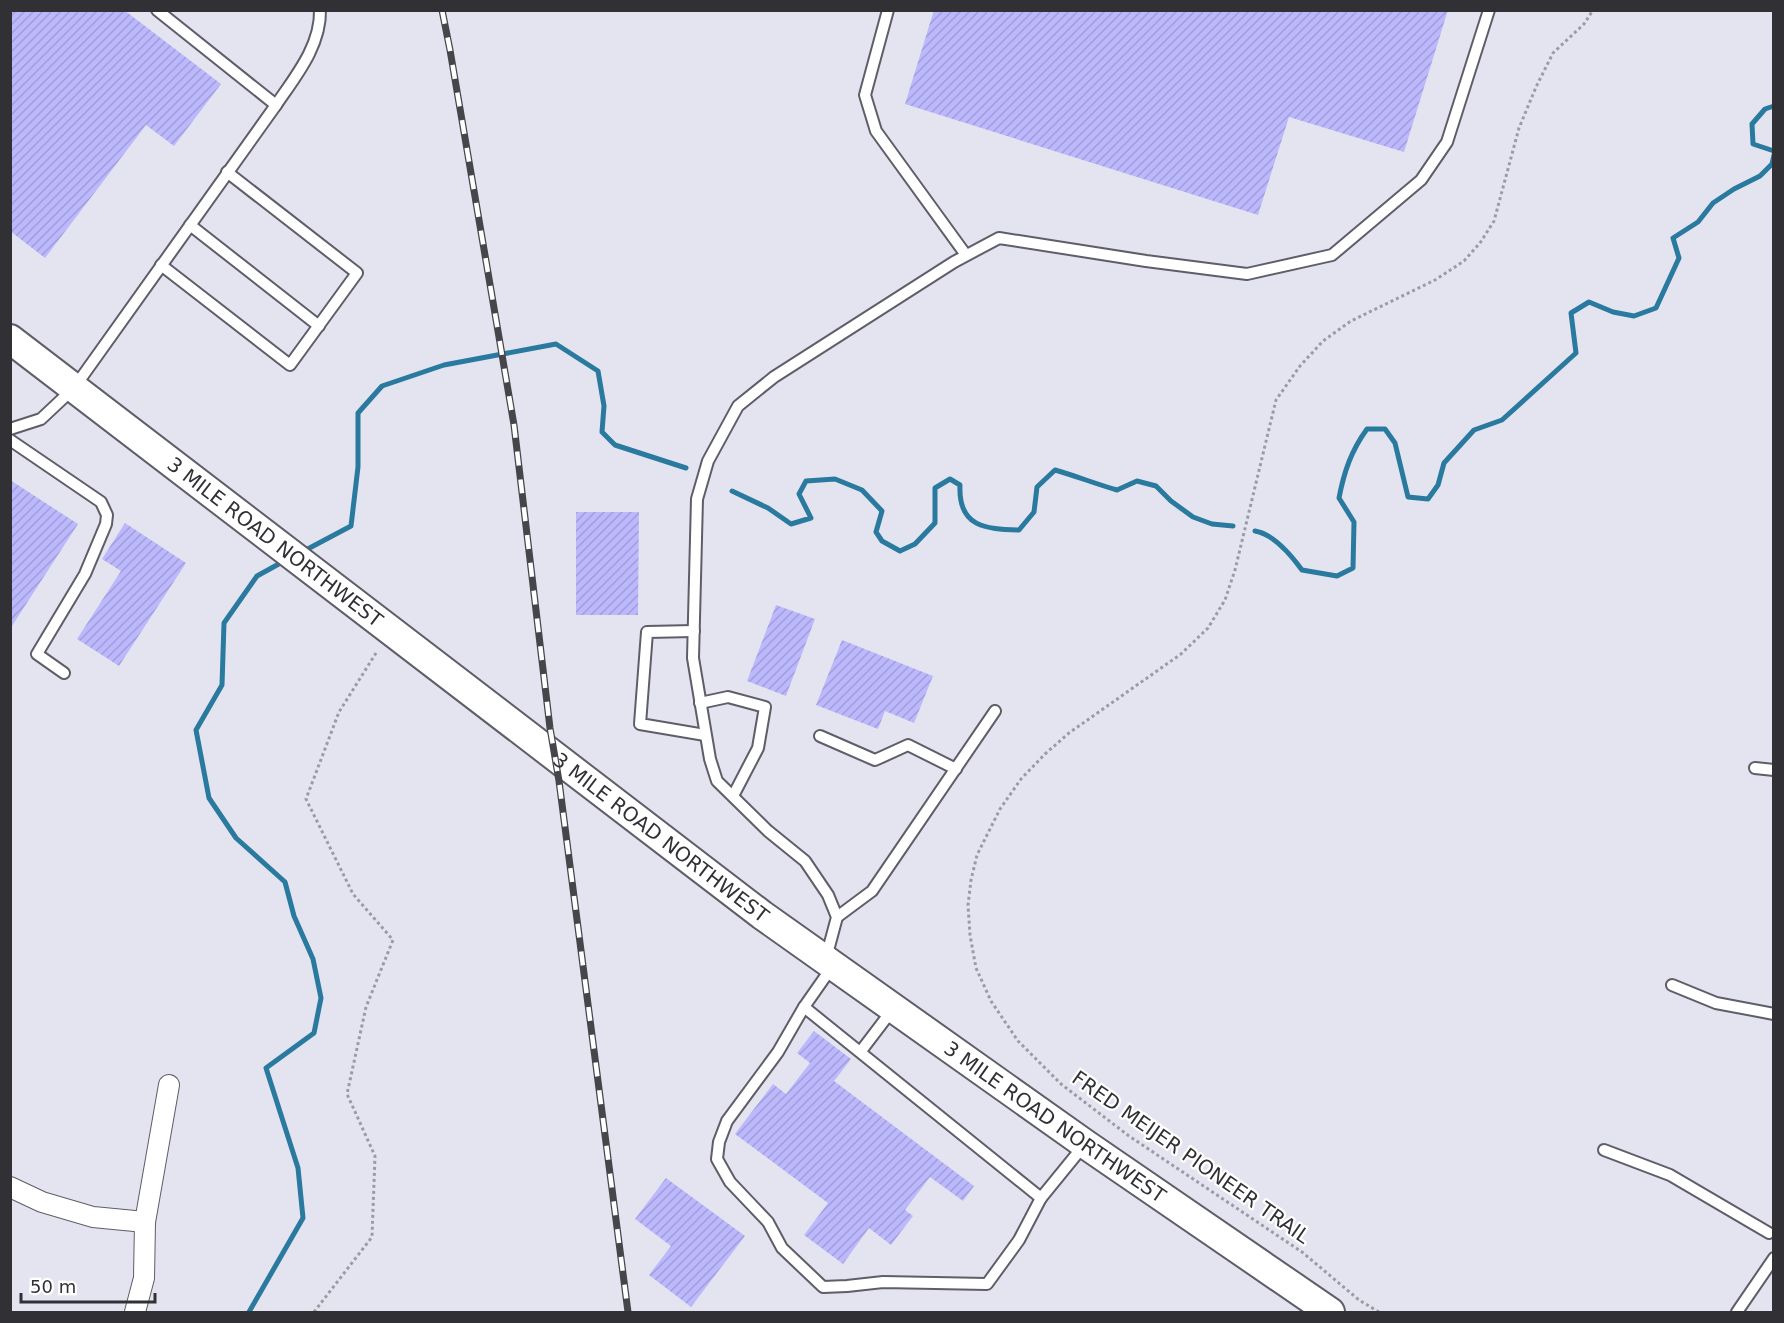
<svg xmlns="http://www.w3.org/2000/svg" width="1784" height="1323" font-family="'DejaVu Sans',sans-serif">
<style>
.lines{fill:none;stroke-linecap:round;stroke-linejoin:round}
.stream{stroke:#297a9e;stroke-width:5}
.building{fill:url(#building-hatch)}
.lane-casing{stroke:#5e5d68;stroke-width:14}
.street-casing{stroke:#5e5d68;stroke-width:22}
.secondary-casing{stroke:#5e5d68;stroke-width:32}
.path{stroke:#9b9ba4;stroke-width:3;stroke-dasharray:3 3;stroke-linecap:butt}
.lane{stroke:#fff;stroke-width:10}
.street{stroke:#fff;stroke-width:20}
.secondary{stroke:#fff;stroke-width:28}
.rail-casing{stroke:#46454b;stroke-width:7}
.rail{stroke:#fff;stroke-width:4.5;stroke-dasharray:14;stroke-linecap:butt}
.labels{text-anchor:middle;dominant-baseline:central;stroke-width:4.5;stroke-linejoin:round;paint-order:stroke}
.street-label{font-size:20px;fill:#313035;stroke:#fff}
</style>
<defs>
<pattern id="building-hatch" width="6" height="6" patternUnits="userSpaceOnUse" patternTransform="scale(1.5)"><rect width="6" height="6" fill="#bcb8fd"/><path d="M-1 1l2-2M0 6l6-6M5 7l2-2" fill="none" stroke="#a29ed9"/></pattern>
</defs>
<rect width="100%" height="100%" fill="#e4e4f0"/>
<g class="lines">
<g class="stream">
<path d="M1774,106L1765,109L1752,124L1753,144L1774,151"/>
<path d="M732,491L768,508L791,524L811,518L799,494L806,481L835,479L862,490L882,511L876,532L882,541L900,551L915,544L935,523V488L950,479L960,485C958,527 985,529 1019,530L1034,512L1037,487L1055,470C1076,476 1096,484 1117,490L1137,481L1156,486L1171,501L1193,517L1212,524L1233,526"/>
<path d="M1255,531C1274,534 1291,555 1302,570L1337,576L1353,568L1354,522L1339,498C1344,472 1351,451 1367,429H1385L1395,443L1408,497L1428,499L1438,485L1444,463L1474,430L1502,420L1576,353L1571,313L1589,302L1613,312L1634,316L1656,308L1679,258L1673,238L1698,222L1713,203L1734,189L1760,176L1772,164L1774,155"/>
<path d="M302,552L351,526L358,467V413L382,386L444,365L556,344L598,371L604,406L602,432L615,445L686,468"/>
<path d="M249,1312L303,1218L298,1168L266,1068L314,1033L321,998L313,959L294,916L285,882L236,838L209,798L196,730L222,685L224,623L257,576L286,560"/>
</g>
</g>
<g class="building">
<path d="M10,10H124L221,84L174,146L146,125L45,258L10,231Z"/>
<path d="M934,10H1448L1404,152L1289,117L1258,215L905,104Z"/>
<path d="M10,480L78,524L10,629Z"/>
<path d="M576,512H639L638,615H576Z"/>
<path d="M125,523L186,563L119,666L77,639L121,571L102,559Z"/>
<path d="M776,605L815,619L786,696L747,681Z"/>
<path d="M842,640L933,676L914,723L885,711L878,729L816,705Z"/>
<path d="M814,1031L851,1059L834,1081L974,1186L963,1201L930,1177L905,1210L913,1216L891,1245L869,1228L843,1264L804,1235L828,1203L735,1134L773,1084L786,1094L810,1063L797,1053Z"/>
<path d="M666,1178L745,1236L691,1307L649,1275L671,1246L635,1219Z"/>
</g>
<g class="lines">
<defs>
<g id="lane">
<path d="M888,10L865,95L876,131L966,255"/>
<path d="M276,105C295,77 321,46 320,10"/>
<path d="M190,225L319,326"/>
<path d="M161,265L290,365L357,273L227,172"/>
<path d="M10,429L41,419L74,388L276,105L157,10"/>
<path d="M10,440L101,502L107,515L106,524L85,574L37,654L64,673"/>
<path d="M694,631L647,632L640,724L705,735"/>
<path d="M700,703L728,697L765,707L758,748L733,796"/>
<path d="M820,736L875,760L908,745L956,769"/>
<path d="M1755,768L1774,770"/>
<path d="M837,917L872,891L995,711"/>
<path d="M826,958L837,917L828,895L805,861L768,831L717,781L710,759L693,658L697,499L708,461L738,406L774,377L954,262L999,238L1146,261L1247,274L1332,255L1421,180L1447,142L1489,10"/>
<path d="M832,967L804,1007L1041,1198L1085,1144"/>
<path d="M1672,985L1716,1003L1774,1014"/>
<path d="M804,1007L778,1052L727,1121L719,1142L717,1159L730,1182L768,1222L782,1248L823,1287L847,1286L883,1282L987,1284L1019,1240L1041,1198"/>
<path d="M861,1051L893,1009"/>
<path d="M1604,1150L1670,1175L1769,1233"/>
<path d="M1737,1312L1774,1258"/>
</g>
<g id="street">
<path d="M10,1187L42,1202L93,1217L145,1222"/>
<path d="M135,1312L144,1278L145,1222L169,1085"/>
</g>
<g id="secondary">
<path id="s1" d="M10,339L762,915L1085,1144L1330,1312"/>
</g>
</defs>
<use href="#lane" class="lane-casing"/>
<use href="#street" class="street-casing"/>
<use href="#secondary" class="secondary-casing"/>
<g class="path">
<path d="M314,1312L372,1237L375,1156L347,1094L366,1007L393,940L353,894L306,799L339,712L376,653"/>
<path d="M1379,1312L1359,1300L1302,1252L1129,1136L1061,1084L1018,1041L991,1001L976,968L970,935L968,905L971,880L977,855L1000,809L1021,779L1045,754L1069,733L1181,654L1208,628L1225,600L1235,570L1276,400L1300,366L1323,341L1351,321L1435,280L1464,261L1480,243L1494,221L1519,128L1536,87L1553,53L1584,24L1593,10"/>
</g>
<use href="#lane" class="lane"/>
<use href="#street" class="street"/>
<use href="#secondary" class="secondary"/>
<defs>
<path id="rail" d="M442,10L450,50L514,425L550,728L559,781L628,1312"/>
</defs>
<use href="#rail" class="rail-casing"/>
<use href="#rail" class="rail"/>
</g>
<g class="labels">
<g class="street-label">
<text stroke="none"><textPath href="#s1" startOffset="334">3 MILE ROAD NORTHWEST</textPath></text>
<text stroke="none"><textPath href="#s1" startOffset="820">3 MILE ROAD NORTHWEST</textPath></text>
<text stroke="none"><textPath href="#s1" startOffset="1306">3 MILE ROAD NORTHWEST</textPath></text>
<text transform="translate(1191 1157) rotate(35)">FRED MEIJER PIONEER TRAIL</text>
</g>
</g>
<rect width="1784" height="1323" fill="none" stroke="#313035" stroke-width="24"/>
<path d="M21 1293v9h134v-9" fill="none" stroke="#313035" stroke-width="3"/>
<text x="30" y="1293" font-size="18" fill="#313035" stroke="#ffffff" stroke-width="4.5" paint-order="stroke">50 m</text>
</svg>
